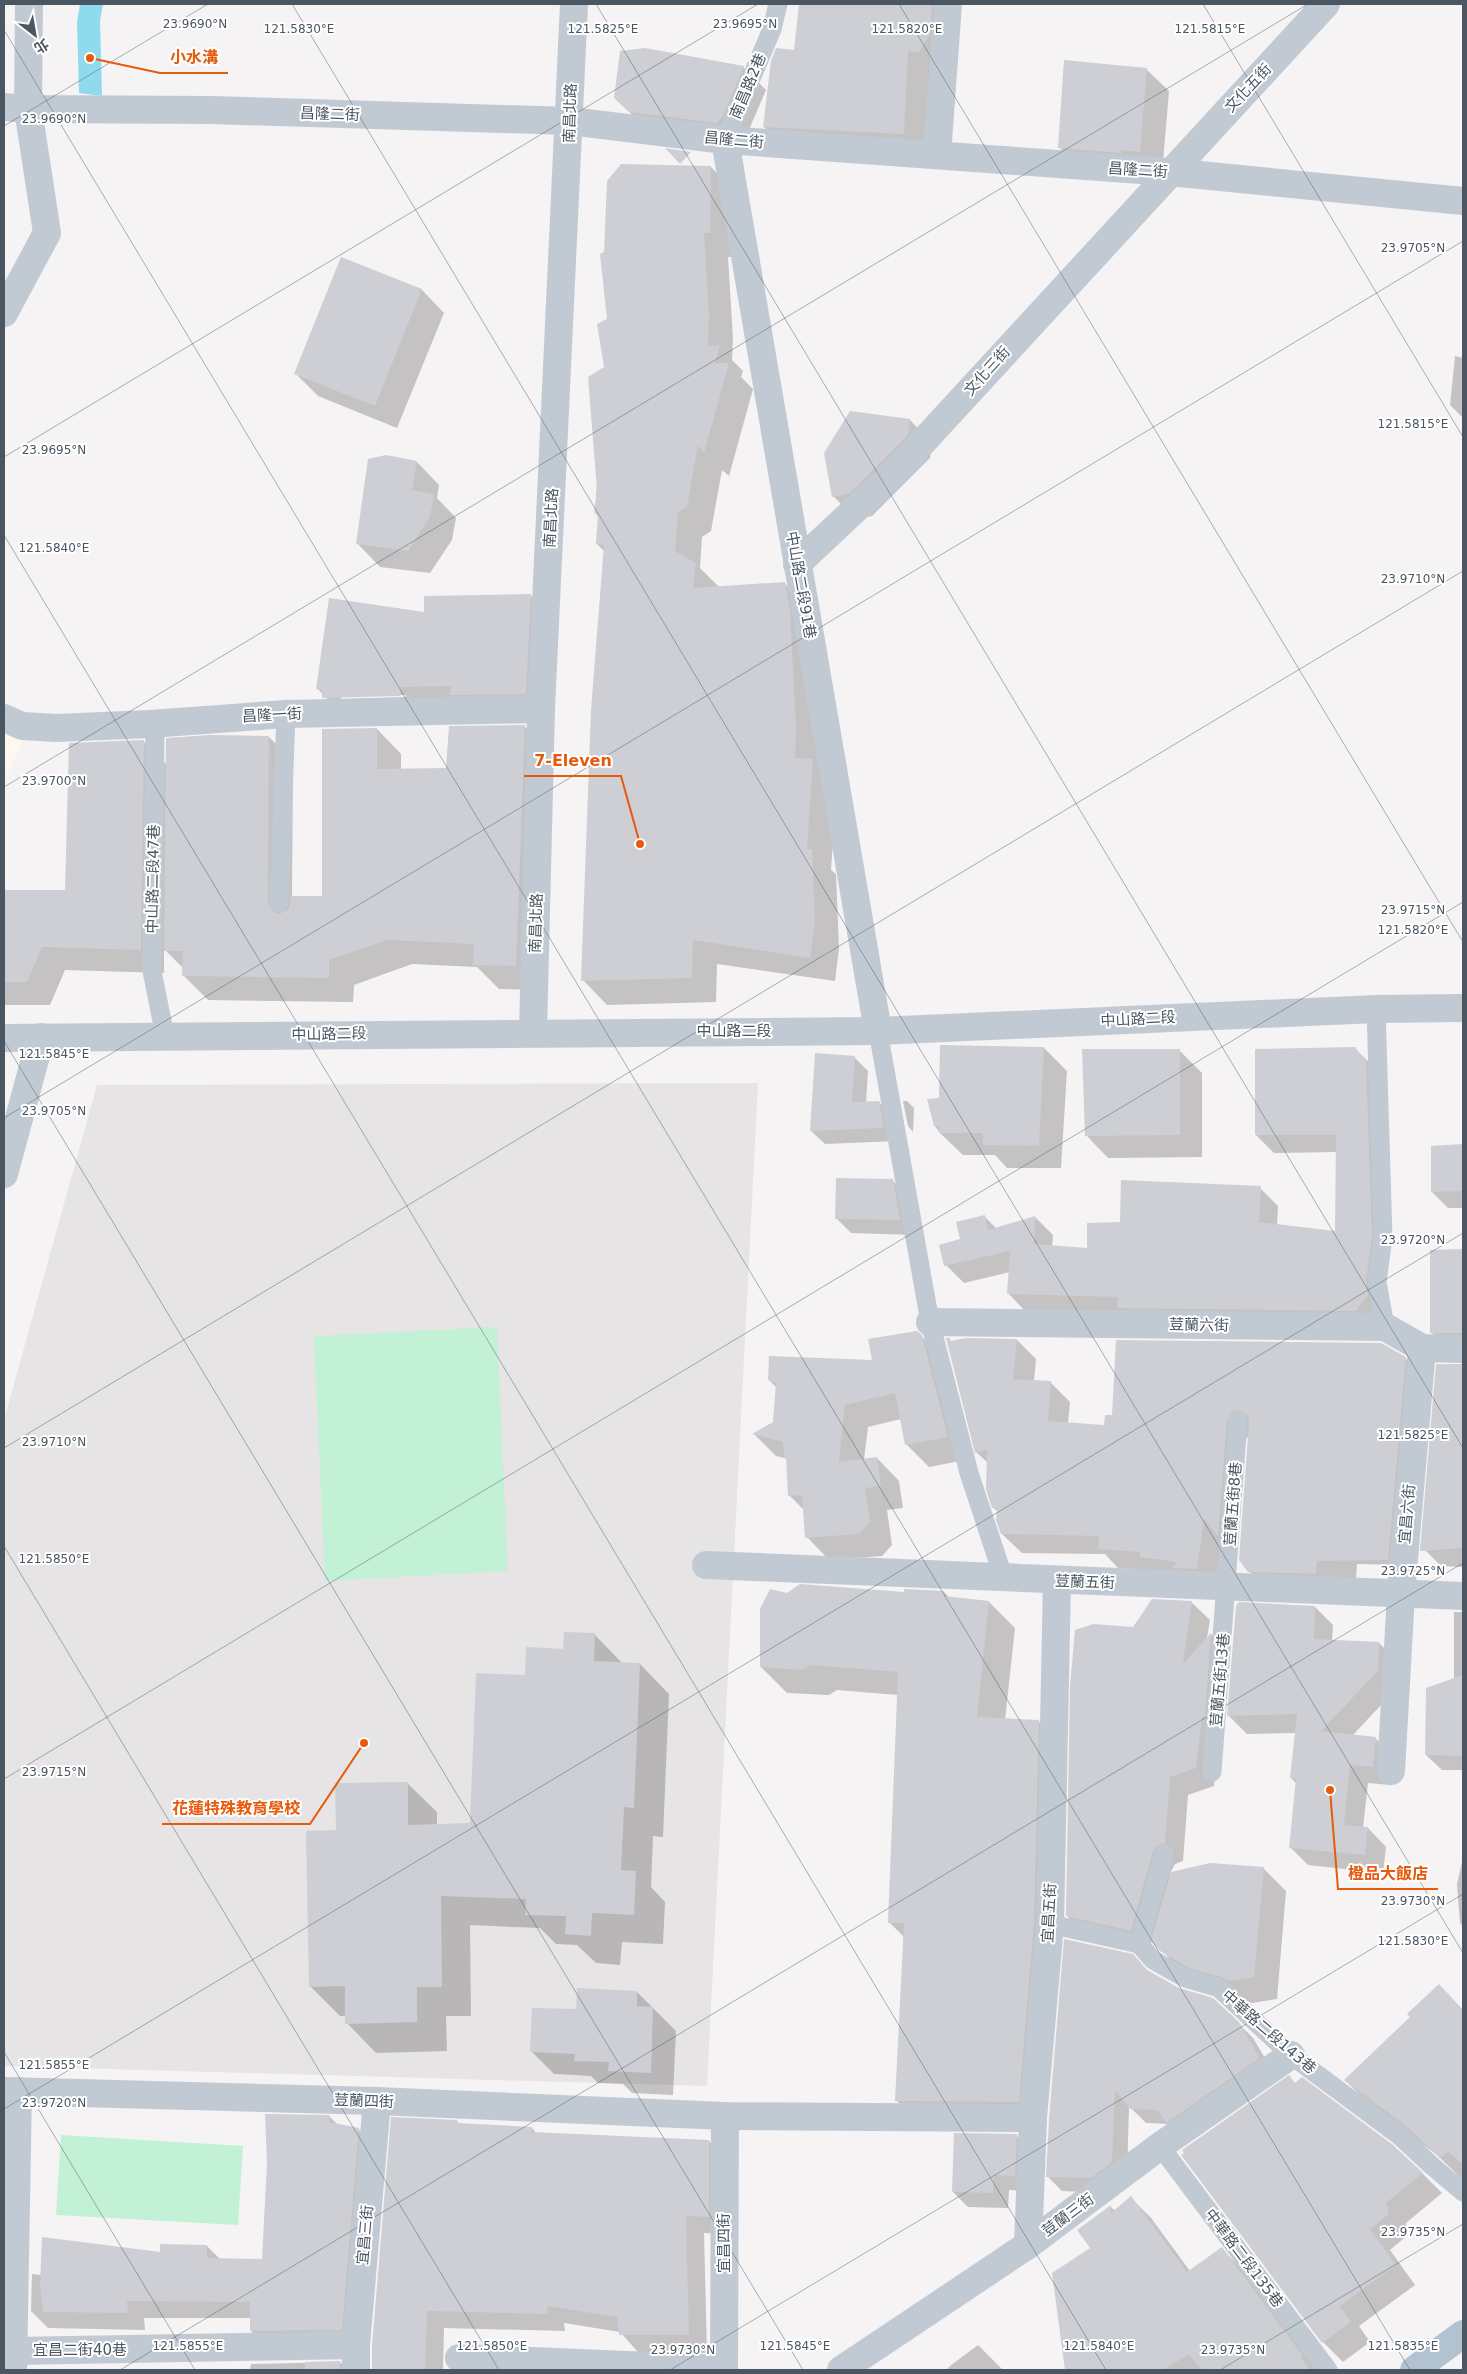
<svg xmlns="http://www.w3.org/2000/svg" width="1467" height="2374" font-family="'DejaVu Sans','Noto Sans TC',sans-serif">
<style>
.commercial{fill:#fdf9ef}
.education{fill:#e6e4e5}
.green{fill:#c3f1d5}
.water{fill:#90daee}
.shadow{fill:#0003;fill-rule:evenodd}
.building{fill:#cdcfd5}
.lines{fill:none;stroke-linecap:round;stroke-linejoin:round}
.service{stroke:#c1cad2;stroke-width:19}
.minor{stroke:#c1cad2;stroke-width:28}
.tertiary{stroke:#c1cad2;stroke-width:28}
.primary{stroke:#b3c2d1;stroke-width:28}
.ticks{fill:none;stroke:#4a5661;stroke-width:1;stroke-opacity:0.45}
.labels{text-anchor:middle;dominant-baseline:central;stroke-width:4;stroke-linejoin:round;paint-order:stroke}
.street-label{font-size:15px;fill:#4a5661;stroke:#fff}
.ticks-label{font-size:12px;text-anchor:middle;fill:#4a5661;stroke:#fff;stroke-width:4;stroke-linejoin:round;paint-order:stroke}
.leader{fill:none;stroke:#e8590c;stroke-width:2}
.callout-dot{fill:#e8590c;stroke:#fff;stroke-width:2}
.callout-label{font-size:16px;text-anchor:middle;font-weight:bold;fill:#e8590c;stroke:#fff;stroke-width:4;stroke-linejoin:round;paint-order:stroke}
</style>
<rect width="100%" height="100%" fill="#f5f3f3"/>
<path class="commercial" d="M4,726L25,735L4,783Z"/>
<path class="education" d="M758,1083L707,2086L4,2066V1420L97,1085Z"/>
<g class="green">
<path d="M497,1327L508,1571L325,1581L314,1336Z"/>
<path d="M61,2135L243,2146L238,2225L56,2215Z"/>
</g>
<path class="water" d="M80,4H103L100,21L102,96L79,93L77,22Z"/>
<g class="shadow">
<path d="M800,4H958L928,159L789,152L764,127L795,51Z"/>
<path d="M743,67L766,90L745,139L653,135L615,98Z"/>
<path d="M1146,69L1169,91L1162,174L1082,171L1060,148Z"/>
<path d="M711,167L735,192L734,257H728L733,338L732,360L743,371L741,377L753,389L729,476L722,470L711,531L702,537L700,568L719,587L785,584L809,608L837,785L831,870L836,874L839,948L835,981L717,964L716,1002L607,1005L583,980L605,552L597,544L599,517L595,513L608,320Z"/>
<path d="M342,259L422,290L444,313L397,428L318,396L295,373Z"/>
<path d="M1455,356L1463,358V418L1450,405Z"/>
<path d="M910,420L932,443L930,458L872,516L856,519L833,496Z"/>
<path d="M417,462L439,485L437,498L456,518L452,540L430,573L380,567L358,544Z"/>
<path d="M530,595L553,618L548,716L346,720L318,689L426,614ZM406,695V697L341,699V696Z"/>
<path d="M524,726L549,751L540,990L499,989L477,967L412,964L354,985L353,1002L208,1000L184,976V969L164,949V973L65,970L50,1005H4V891H66L143,741L167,765L269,737L293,761L292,897L323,898L377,729L401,754V770L448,769Z"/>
<path d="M941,1046L1044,1048L1067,1071L1061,1168H1007L995,1155H963L940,1133L935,1126L941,1099Z"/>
<path d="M1354,1048L1373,1066L1389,1255L1374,1329L1026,1312L1008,1293L1010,1272L964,1283L946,1265L961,1240L984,1216L997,1229L1035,1217L1053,1235L1052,1247L1089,1249L1122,1223L1260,1188L1278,1206L1277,1225L1336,1232L1337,1152L1274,1153L1256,1135Z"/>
<path d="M1179,1050L1202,1073V1157L1108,1158L1086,1135Z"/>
<path d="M1462,1051L1463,1208H1448L1432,1192L1462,1146Z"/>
<path d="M854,1057L868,1071L866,1103L879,1102L892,1115L897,1141L825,1144L811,1131Z"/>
<path d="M903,1101H907L914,1108L913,1132L908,1126Z"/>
<path d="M893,1181L908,1196L915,1235L851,1233L836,1218Z"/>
<path d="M1432,1251H1463V1352L1450,1351L1431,1332Z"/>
<path d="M917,1332L944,1359L970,1459L929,1467L906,1444L901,1419L868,1427L864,1460L877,1458L899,1481L903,1508L887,1510L892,1545L882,1556L829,1560L807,1537L805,1511L789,1495L788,1459L776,1456L754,1434L775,1422L777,1388L769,1380L874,1362Z"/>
<path d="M949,1339L952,1342L1017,1340L1036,1359L1034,1381L1050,1382L1070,1402L1068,1423L1105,1426L1113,1417L1405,1358L1424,1377L1408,1565L1357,1564L1356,1579L1269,1590L1249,1571L1250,1434L1246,1439L1215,1588L1154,1570L1118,1568L1105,1554L1022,1553L1002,1534L998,1512L994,1508L988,1463L976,1452Z"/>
<path d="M1463,1364V1567L1441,1566L1422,1547L1437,1365Z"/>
<path d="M944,1592L950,1598L989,1602L1015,1628L1005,1720L1038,1721L1064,1747L1044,2128L923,2127L897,2101L905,1938L889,1922L898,1695L837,1690L829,1695L787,1693L761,1667L787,1595Z"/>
<path d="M1191,1602L1210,1620L1207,1638L1211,1634L1229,1652L1214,1786L1188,1795L1183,1861L1175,1864L1170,1873L1211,1864L1263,1868L1286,1891L1277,1999L1252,2003L1213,1990L1184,1974L1152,1940L1150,1949L1086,1934L1067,1916L1134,1628Z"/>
<path d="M1315,1607L1333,1625L1332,1641L1379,1643L1397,1661L1396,1689L1352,1736L1375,1738L1393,1756L1391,1785L1368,1783L1363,1828H1368L1386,1847L1383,1873L1308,1865L1290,1847L1296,1783L1291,1778L1296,1733L1247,1734L1229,1716Z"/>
<path d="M1454,1612H1463V1770H1442L1426,1755L1454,1679Z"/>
<path d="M594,1634L623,1664H640L669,1694L663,1837L653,1836L651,1887L665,1902L663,1944L622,1942L620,1965L596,1963L577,1945L556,1944L540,1928L470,1925L471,2016H446L447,2051L376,2053L347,2023V2016H340L310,1986L337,1832L407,1783L437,1812V1825L471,1824L526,1676L564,1651Z"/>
<path d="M1463,1858V1926L1460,1923L1457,1884Z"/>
<path d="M1149,1972L1238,2023L1253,2038L1274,2073L1168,2124L1146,2123L1129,2106L1127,2177L1106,2193L1062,2191L1048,2177Z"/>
<path d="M1439,1986L1463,2010V2180L1436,2154L1373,2108L1345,2080L1411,2017Z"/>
<path d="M637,1992L676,2031L673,2095L632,2093L623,2084L598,2083L591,2076L554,2074L532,2052L577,2010Z"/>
<path d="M1296,2084L1422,2173L1442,2193L1406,2223L1408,2235L1390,2250L1415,2285L1359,2326L1370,2342L1343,2362L1323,2342Z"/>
<path d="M266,2115L330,2117L338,2125L358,2129L376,2146L358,2346L268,2348L251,2331V2318H144L145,2330L48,2328L31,2311L32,2274L42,2275L207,2246L220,2259L263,2260L269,2164Z"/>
<path d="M457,2121L460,2125L532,2128L536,2133L709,2141L727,2159L726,2234L704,2233L707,2353L638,2352L620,2332L564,2323L565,2331L444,2328L443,2370H373V2346Z"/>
<path d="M1016,2135L1031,2150L1030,2191L1009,2190L1008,2208L968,2207L953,2192Z"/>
<path d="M1131,2198L1151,2218L1190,2271L1221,2248L1242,2269L1318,2370H1067L1053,2273L1092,2248L1111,2207L1115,2211Z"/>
<path d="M978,2345L1003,2370H946L950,2366Z"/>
<path d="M340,2362L348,2370H152L250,2369L251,2364Z"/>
</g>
<g class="building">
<path d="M799,4H932L930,34L919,52L908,51L904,134L763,127L771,61L776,48L794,50Z"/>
<path d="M645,48L744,66L723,116L717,123L629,112L614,98L620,51Z"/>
<path d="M1064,60L1147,68L1140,152L1121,150V153L1058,148Z"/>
<path d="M665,148L691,152L680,164Z"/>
<path d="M621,164L711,166L710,233H704L709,313L708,346L720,345L715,363H729L704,453L698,445L687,507L678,512L675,551L696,563L693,588L785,582L790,610L796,728L795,758L813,759L807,849H812L815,923L810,958L693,940L692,978L581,981L591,710L604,545L596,544L598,514L594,513L597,490L588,377L604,367L597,324L607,319L600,254L604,252L607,181Z"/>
<path d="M341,257L422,289L375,406L294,374Z"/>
<path d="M850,411L910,419L908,435L849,494L832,497L824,453Z"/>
<path d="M386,455L417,461L412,490L434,494L430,517L408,551L356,544L368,459Z"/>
<path d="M531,594L526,694L450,695L451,686L401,687L400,696L322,698V690L316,689L329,598L424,612V596Z"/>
<path d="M525,725L516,966L473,965L474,944L387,940L329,960V978L182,976L183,951H164L166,738L210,735L269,736L268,903L273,912L279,914L289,909L291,896H322V729L377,728V769L446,768L449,726Z"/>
<path d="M144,740L141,950L42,947L27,982H4V890H65L69,743Z"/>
<path d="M940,1045L1044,1047L1039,1146L983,1145V1133H939V1126H934L927,1099L939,1098Z"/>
<path d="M1355,1047L1366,1061L1372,1236L1366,1281L1368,1295L1356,1311L1117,1308L1118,1297L1007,1294L1010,1251L944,1266L939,1245L960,1239L956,1222L985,1215L988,1230L1035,1216L1034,1244L1087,1248V1223L1120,1222L1121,1180L1261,1186L1259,1222L1335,1231L1336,1135H1255V1049Z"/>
<path d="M1082,1049H1180V1135L1085,1136Z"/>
<path d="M815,1053L855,1056L852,1102L879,1101L884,1128L810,1131Z"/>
<path d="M1463,1144V1191L1431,1192V1146Z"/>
<path d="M836,1178L893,1179L900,1220L835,1219Z"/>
<path d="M1463,1249V1333H1430V1250Z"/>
<path d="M917,1331L922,1335L948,1437L905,1445L895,1393L845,1405L839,1462L877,1457L881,1486L865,1488L870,1522L859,1534L805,1538L802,1495L788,1496L786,1457L784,1456L783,1442L752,1434L773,1422L776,1383L768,1380L769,1356L872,1360L868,1339Z"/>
<path d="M946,1338H950V1341L966,1338L1017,1339L1013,1379L1051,1381L1048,1421L1104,1425L1105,1415H1112L1116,1340L1381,1343L1406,1357L1388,1560L1317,1561L1316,1574L1248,1572L1239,1560L1249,1422L1248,1416L1239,1410L1233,1411L1227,1420L1218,1536L1204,1519L1197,1569L1172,1568L1177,1562L1140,1557V1552L1098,1549L1099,1536L1001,1534L996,1520L997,1508H992L986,1489L987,1450L975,1453Z"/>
<path d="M1436,1364L1463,1365V1548L1420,1551Z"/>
<path d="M800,1584L904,1592V1589L944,1591V1596L989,1601L977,1717L1039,1720L1034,1923L1019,2102L895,2101L904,1923H888L898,1672L811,1665L802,1670L760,1667V1609L770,1589L787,1593Z"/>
<path d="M1152,1599L1192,1601L1183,1664L1211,1633L1205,1717H1202L1196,1768L1170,1777L1165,1843L1157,1846L1153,1851L1131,1931L1066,1916L1070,1686L1075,1630L1093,1624L1133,1627Z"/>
<path d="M1239,1602L1315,1606L1314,1639L1379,1642L1378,1671L1321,1731L1376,1737L1373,1767L1350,1765L1344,1825L1368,1827L1365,1855L1289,1848L1296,1779L1290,1778L1297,1714L1227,1716L1236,1606Z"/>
<path d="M564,1632L595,1633L594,1661L640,1663L634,1808L624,1807L621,1870L636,1871L634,1915L592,1913L591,1936L565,1934L566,1916L525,1915L526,1899L441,1896L442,1987H417V2022L345,2024V1986L309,1987L306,1831L336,1830L335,1783L408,1782V1825L470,1823L476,1673L525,1675L526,1647L563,1649Z"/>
<path d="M1463,1675V1756L1425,1755L1426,1688Z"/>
<path d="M1210,1863L1264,1867L1254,1977L1228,1981L1222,1977L1189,1968L1160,1951L1151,1941L1171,1872Z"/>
<path d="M1064,1939L1133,1954L1147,1970L1179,1988L1213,1998L1239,2022L1260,2058L1166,2123L1158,2110L1130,2109L1115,2090L1112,2162L1091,2178L1046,2177L1049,2119Z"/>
<path d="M1439,1984L1463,2010V2164L1448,2152L1440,2158L1407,2127L1344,2080L1410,2017L1407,2014Z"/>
<path d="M577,1988L637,1991V2006L653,2007L651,2073L608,2071L609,2062L574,2061L575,2054L530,2052L532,2008L576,2009Z"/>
<path d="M1289,2075L1295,2083L1302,2077L1393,2145L1423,2173L1386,2203L1389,2214L1370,2229L1396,2265L1340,2306L1351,2322L1322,2343L1181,2155L1184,2153L1182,2150Z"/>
<path d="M265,2114L330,2115L329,2122L359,2128L342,2330L250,2331V2302L127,2301L128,2313L43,2312L40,2284L42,2237L160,2252V2244L207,2245V2258L262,2259L267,2164Z"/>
<path d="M391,2117L457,2120V2123L532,2127V2132L709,2140V2217L686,2216L689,2335H619L617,2317L547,2306L548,2314L427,2311L425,2370H372V2346Z"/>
<path d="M954,2133L1017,2134L1015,2176L994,2175L993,2193L952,2192Z"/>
<path d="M1131,2196L1187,2272L1222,2247L1303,2356L1301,2358L1310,2370H1201L1189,2354L1163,2370H1065L1052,2273L1090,2248L1077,2230L1111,2205V2213Z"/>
<path d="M340,2361V2370H305V2362Z"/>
</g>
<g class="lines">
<g class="service">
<path d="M725,140L772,29L778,4"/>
<path d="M150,724L155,726L152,971L165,1036"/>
<path d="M279,903L286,714"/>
<path d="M1376,1009L1383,1237L1377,1282L1385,1327"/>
<path d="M878,1031L930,1322L969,1473L1004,1579"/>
<path d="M1212,1772L1238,1421"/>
<path d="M1050,1924L1139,1944L1153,1960L1185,1978L1219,1988L1291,2055L1400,2136L1431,2165L1463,2192"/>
<path d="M1139,1944L1164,1854"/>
<path d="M1160,2146L1328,2370"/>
</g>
<g class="minor">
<path d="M4,107L28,109L211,110L570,121L725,140L1169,172L1463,201"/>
<path d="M725,140L878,1031"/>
<path d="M937,155L948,4"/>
<path d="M4,313L47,233L28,109L29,4"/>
<path d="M797,564L896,471L1326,4"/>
<path d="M4,718L22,726L56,728L150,724L286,714L541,709"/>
<path d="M533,1032L541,709L574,4"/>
<path d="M4,1174L41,1037"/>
<path d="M930,1322L1385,1327L1422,1348L1463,1349"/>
<path d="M706,1565L1463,1596"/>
<path d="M1391,1771L1401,1594L1422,1348"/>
<path d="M4,2091L377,2101L725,2116L1033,2118"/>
<path d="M1028,2245L1033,2118L1050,1924L1057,1581"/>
<path d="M13,2351L356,2345"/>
<path d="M459,2358L724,2369"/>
<path d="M13,2370L18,2091"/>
<path d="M356,2370V2345L377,2101"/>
<path d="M724,2370L725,2116"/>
<path d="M841,2370L1028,2245L1160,2146L1291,2055"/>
</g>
<path class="tertiary" d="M4,1038L878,1031L1376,1009L1463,1008"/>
<path class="primary" d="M1414,2370L1463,2334"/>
</g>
<path class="ticks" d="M292,4L1463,1953M596,4L1463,1448M899,4L1463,942M1203,4L1463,437M4,30L1410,2370M4,126L208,4M4,457L758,4M4,535L1106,2370M4,787L1308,4M4,1041L803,2370M4,1118L1463,241M4,1448L1463,571M4,1546L499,2370M4,1779L1463,902M4,2052L195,2370M4,2109L1463,1233M120,2370L1463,1563M670,2370L1463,1894M1220,2370L1463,2224"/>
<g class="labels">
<g class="street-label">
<text transform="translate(748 86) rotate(-67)">南昌路2巷</text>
<text transform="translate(1248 88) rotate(-47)">文化五街</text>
<text transform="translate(570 113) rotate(-88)">南昌北路</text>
<text transform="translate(330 114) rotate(2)">昌隆二街</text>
<text transform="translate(734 140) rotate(5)">昌隆二街</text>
<text transform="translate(1138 170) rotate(4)">昌隆二街</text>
<text transform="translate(987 371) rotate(-48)">文化三街</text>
<text transform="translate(551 518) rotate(-87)">南昌北路</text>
<text transform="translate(801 585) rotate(80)">中山路二段91巷</text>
<text transform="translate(272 715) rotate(-3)">昌隆一街</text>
<text transform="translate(153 879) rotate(-89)">中山路二段47巷</text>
<text transform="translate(536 923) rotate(-88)">南昌北路</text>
<text transform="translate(1138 1019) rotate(-3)">中山路二段</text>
<text x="734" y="1031">中山路二段</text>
<text transform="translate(329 1034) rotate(-1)">中山路二段</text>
<text transform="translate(1199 1325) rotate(1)">荳蘭六街</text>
<text transform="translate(1233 1504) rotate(-86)">荳蘭五街8巷</text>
<text transform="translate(1407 1514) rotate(-85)">宜昌六街</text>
<text transform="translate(1085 1582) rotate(2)">荳蘭五街</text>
<text transform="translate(1220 1680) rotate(-85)">荳蘭五街13巷</text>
<text transform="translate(1049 1913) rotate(-87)">宜昌五街</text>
<text transform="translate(1269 2032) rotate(41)">中華路二段143巷</text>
<text transform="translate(364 2101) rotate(2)">荳蘭四街</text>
<text transform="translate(1068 2215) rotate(-37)">荳蘭三街</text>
<text transform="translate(365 2235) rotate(-85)">宜昌三街</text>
<text transform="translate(724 2243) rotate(-90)">宜昌四街</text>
<text transform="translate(1244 2258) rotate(53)">中華路二段135巷</text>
<text x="80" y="2350">宜昌二街40巷</text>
</g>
</g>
<g class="ticks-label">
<text x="195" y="28">23.9690°N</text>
<text x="745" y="28">23.9695°N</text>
<text x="299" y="33">121.5830°E</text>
<text x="603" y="33">121.5825°E</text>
<text x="907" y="33">121.5820°E</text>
<text x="1210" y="33">121.5815°E</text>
<text x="54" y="123">23.9690°N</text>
<text x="1413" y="252">23.9705°N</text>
<text x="1413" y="428">121.5815°E</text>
<text x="54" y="454">23.9695°N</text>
<text x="54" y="552">121.5840°E</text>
<text x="1413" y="583">23.9710°N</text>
<text x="54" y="785">23.9700°N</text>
<text x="1413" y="914">23.9715°N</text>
<text x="1413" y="934">121.5820°E</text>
<text x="54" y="1058">121.5845°E</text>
<text x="54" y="1115">23.9705°N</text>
<text x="1413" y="1244">23.9720°N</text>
<text x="1413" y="1439">121.5825°E</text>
<text x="54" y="1446">23.9710°N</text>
<text x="54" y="1563">121.5850°E</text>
<text x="1413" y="1575">23.9725°N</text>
<text x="54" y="1776">23.9715°N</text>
<text x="1413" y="1905">23.9730°N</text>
<text x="1413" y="1945">121.5830°E</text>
<text x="54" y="2069">121.5855°E</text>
<text x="54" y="2107">23.9720°N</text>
<text x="1413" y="2236">23.9735°N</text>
<text x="188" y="2350">121.5855°E</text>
<text x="492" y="2350">121.5850°E</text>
<text x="795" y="2350">121.5845°E</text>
<text x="1099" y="2350">121.5840°E</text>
<text x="1403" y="2350">121.5835°E</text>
<text x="683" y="2354">23.9730°N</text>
<text x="1233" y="2354">23.9735°N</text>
</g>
<path class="leader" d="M90 58L160 73H228M640 844L621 776H524M364 1743L310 1824H162M1330 1790L1338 1889H1438"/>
<g class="callout-dot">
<circle cx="90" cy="58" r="5"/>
<circle cx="640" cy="844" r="5"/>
<circle cx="364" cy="1743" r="5"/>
<circle cx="1330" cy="1790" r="5"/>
</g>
<g class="callout-label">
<text x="194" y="63">小水溝</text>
<text x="573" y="766">7-Eleven</text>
<text x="236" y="1814">花蓮特殊教育學校</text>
<text x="1388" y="1879">橙品大飯店</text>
</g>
<rect width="1467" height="2374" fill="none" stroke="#4a5661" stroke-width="10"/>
<g transform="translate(35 35) rotate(149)" stroke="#ffffff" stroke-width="4" paint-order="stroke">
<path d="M0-4L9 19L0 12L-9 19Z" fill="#4a5661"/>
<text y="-8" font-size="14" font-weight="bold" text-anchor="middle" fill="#4a5661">北</text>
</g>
</svg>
